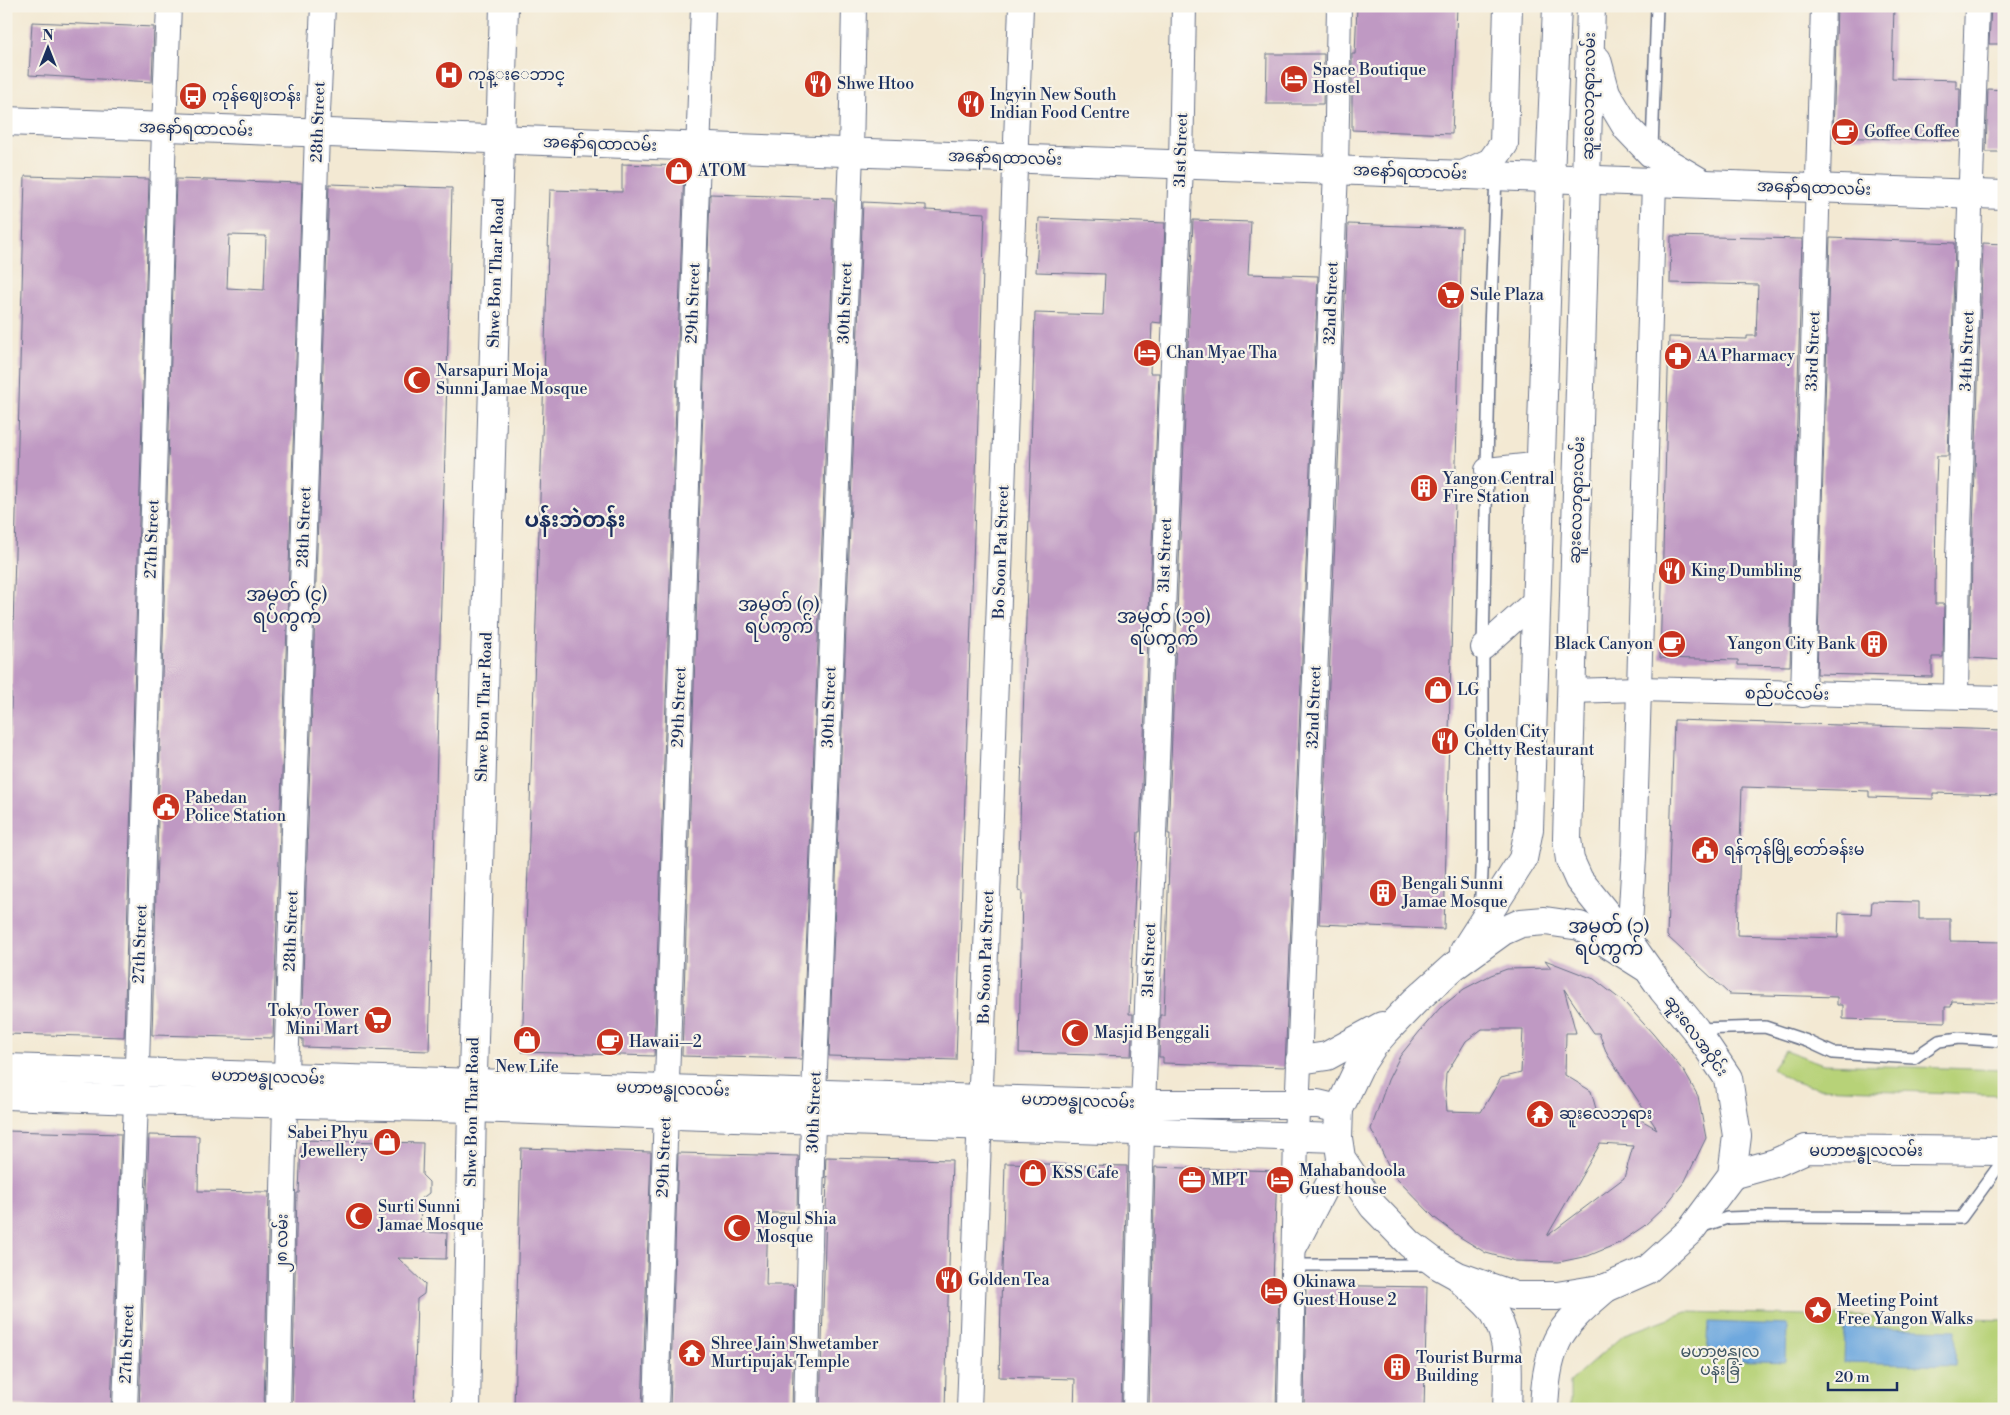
<svg xmlns="http://www.w3.org/2000/svg" width="2010" height="1415" font-family="'Libre Bodoni','Noto Sans Myanmar',serif">
<style>
.green{fill:#b7d278;stroke:#69806b}
.water{fill:#6ea8de;stroke:#446c9e}
.building{fill:#bf99c3;fill-rule:evenodd}
.lines{fill:none;stroke-linecap:round;stroke-linejoin:round}
.lane-casing{stroke:#677087;stroke-width:14}
.street-casing{stroke:#677087;stroke-width:26}
.secondary-casing{stroke:#677087;stroke-width:30}
.primary-casing{stroke:#677087;stroke-width:30}
.lane{stroke:#fff;stroke-width:11}
.street{stroke:#fff;stroke-width:24}
.secondary{stroke:#fff;stroke-width:28}
.primary{stroke:#fff;stroke-width:28}
.labels{text-anchor:middle;dominant-baseline:central;stroke-width:4.5;stroke-linejoin:round;paint-order:stroke}
.poi-label{font-size:16px;fill:#1b2f5e;stroke:#f7f3e8;text-anchor:start}
.street-label{font-size:16px;fill:#1b2f5e;stroke:#f7f3e8}
.park-label{font-size:16px;fill:#425864;stroke:#f7f3e8}
.quarter-label{font-size:19px;fill:#1b2f5e;stroke:#f7f3e8}
.district-label{font-size:21px;font-weight:bold;fill:#1b2f5e;stroke:#f7f3e8}
</style>
<rect width="100%" height="100%" fill="#f7f3e8"/>
<filter id="ink" filterUnits="userSpaceOnUse"><feTurbulence type="fractalNoise" baseFrequency=".02" numOctaves="2"/><feDisplacementMap in="SourceGraphic" scale="10" xChannelSelector="R" yChannelSelector="G"/><feConvolveMatrix kernelMatrix="1 2 1 2 8 2 1 2 1" color-interpolation-filters="sRGB"/></filter>
<filter id="wash" filterUnits="userSpaceOnUse"><feTurbulence type="fractalNoise" baseFrequency=".0096" numOctaves="4" result="noise"/><feDisplacementMap in="SourceGraphic" scale="20" xChannelSelector="R" yChannelSelector="G"/><feGaussianBlur stdDeviation="1.12" result="paint"/><feColorMatrix in="noise" values="0 0 0 0 0 0 0 0 0 0 0 0 0 0 0 0 0 1.4 0 .05"/><feComposite in="paint" operator="in"/></filter>
<g filter="url(#wash)">
<rect width="100%" height="100%" fill="#f3e9d3"/>
<g class="green">
<path d="M1785,1050L1823,1064L2004,1070V1095L1817,1088L1792,1081L1772,1069Z"/>
<path d="M1686,1312L2004,1320V1409H1570V1382L1623,1335Z"/>
</g>
<g class="water">
<path d="M1709,1322L1787,1325L1786,1362L1707,1359Z"/>
<path d="M1845,1327L1956,1330L1955,1366L1844,1363Z"/>
</g>
<g id="blocks">
<g class="building">
<path d="M1357,6H1457L1452,134L1352,130V54H1355Z"/>
<path d="M1837,6H1894L1892,78L1956,80V88H1960L1959,141L1833,137Z"/>
<path d="M1991,6H2004V44H1989Z"/>
<path d="M32,22L154,27L152,82L29,75Z"/>
<path d="M1267,54H1324L1323,104H1266Z"/>
<path d="M1988,89L2004,90V152H1986Z"/>
<path d="M622,164L684,166L654,1056L522,1052L550,190L622,192Z"/>
<path d="M25,176L149,179L124,1037L6,1034V892Z"/>
<path d="M176,179L302,183L273,1038L152,1035ZM229,235L266,236L264,290L227,288Z"/>
<path d="M329,184L452,188L429,1051L303,1047V1039H301Z"/>
<path d="M710,194L833,198V201H835L802,1059L682,1056Z"/>
<path d="M863,202L926,205V210L985,213L956,1060L829,1056Z"/>
<path d="M1039,218L1165,223L1161,323L1152,322L1150,373H1159L1140,832H1138L1129,1014H1133L1131,1056L1019,1053L1022,891L1018,890L1035,313L1103,315L1105,274L1036,272Z"/>
<path d="M1193,220L1251,222L1248,274L1318,276L1285,1067L1163,1063V1057H1159L1160,1015H1164L1170,834H1168Z"/>
<path d="M1348,224L1462,228L1444,929L1319,924Z"/>
<path d="M1671,236L1802,239L1790,666L1738,665V660L1660,658L1669,337L1747,339V336H1756L1758,285L1670,283Z"/>
<path d="M1830,238L1955,243L1948,456H1937L1936,482L1935,604H1944L1943,657H1932V677L1817,674Z"/>
<path d="M1983,243L2004,244V660L1970,658L1972,558Z"/>
<path d="M1674,720L2004,730V795L1933,793V799L1869,797V791L1742,787L1737,935L1838,938L1839,913L1871,914L1872,901L1919,902V919H1950V941L2004,942V1003L1952,1001L1951,1007H1945V1022L1843,1019V1005H1837V997L1729,994L1667,936Z"/>
<path d="M1545,960L1594,979L1625,1003L1653,1034L1685,1073L1698,1096L1706,1138L1685,1181L1665,1206L1644,1226L1619,1243L1588,1256L1559,1262L1515,1261L1486,1253L1460,1237L1435,1218L1393,1175L1371,1129L1388,1080L1400,1056L1420,1031L1440,1008L1464,989L1491,975L1507,969L1551,968ZM1564,989L1594,1033H1599L1607,1054L1657,1129L1636,1117L1598,1116L1591,1091L1565,1075L1566,1033H1576ZM1482,1029H1523L1521,1073L1501,1078L1481,1112L1447,1111L1445,1089L1446,1074L1466,1041ZM1600,1144L1633,1146L1624,1178L1547,1236Z"/>
<path d="M6,1131L121,1134L111,1409H64V1407L6,1405Z"/>
<path d="M149,1135L199,1136L198,1191L269,1192L264,1409H139Z"/>
<path d="M301,1140L423,1143L422,1175L429,1182V1193L421,1199L420,1232L447,1233L446,1259L398,1258L425,1284L424,1294L417,1299L414,1409H292L297,1193H299Z"/>
<path d="M521,1148L651,1152L642,1409H514Z"/>
<path d="M678,1153L798,1156L797,1210L795,1213H768L766,1285H792L795,1288L792,1409H670Z"/>
<path d="M826,1157L952,1160L945,1409H820L827,1176L825,1178Z"/>
<path d="M1005,1163L1127,1166L1121,1409H1074L1075,1379L999,1377Z"/>
<path d="M1155,1167L1277,1171L1273,1284H1279L1276,1409H1149Z"/>
<path d="M1306,1285L1427,1287L1424,1409H1304Z"/>
</g>
</g>
</g>
<g filter="url(#ink)">
<use href="#blocks" fill-opacity="0" stroke="#677087" stroke-width="1"/>
<g class="lines">
<defs>
<g id="lane">
<path d="M1652,149L1657,6"/>
<path d="M1480,916L1483,851V648L1490,329L1496,175"/>
<path d="M1696,1029L1765,1027L1807,1041L1833,1053L1914,1058L1939,1041L1959,1038L2004,1041"/>
<path d="M1700,1227L1727,1218L1755,1217L1961,1218L2004,1159"/>
<path d="M1293,1265H1429"/>
</g>
<g id="street">
<path d="M1487,470L1541,464"/>
<path d="M1483,648L1536,600"/>
<path d="M1571,691L1639,689L2004,698"/>
<path d="M1803,695L1823,6"/>
<path d="M1956,696L1958,558L1977,6"/>
<path d="M1629,942L1634,857L1654,182"/>
<path d="M1296,1245L1341,1158"/>
<path d="M125,1409L136,1100L164,128L169,6"/>
<path d="M278,1409L285,1103L317,133L323,6"/>
<path d="M656,1409L703,6"/>
<path d="M806,1409L813,1120L851,153L854,6"/>
<path d="M969,1409L1021,6"/>
<path d="M1135,1409L1142,1131L1181,165L1184,6"/>
<path d="M1290,1409L1296,1137L1336,170L1339,6"/>
</g>
<g id="secondary">
<path d="M6,121L2004,195"/>
<path d="M466,1409L472,1108L504,6"/>
</g>
<g id="primary">
<path d="M1591,6L1567,839L1570,860L1579,880L1629,942L1663,990L1695,1029L1728,1078L1737,1136L1732,1175L1691,1230L1647,1270L1606,1288L1557,1296H1515L1458,1276L1438,1265L1410,1244L1373,1206L1341,1158L1338,1138L1339,1109L1359,1067L1372,1047L1385,1032L1415,1001L1453,967L1503,931L1521,923L1545,921L1580,926L1648,969"/>
<path d="M1597,60L1606,93L1627,128L1651,153L1702,183"/>
<path d="M1465,174L1491,162L1504,144L1508,6"/>
<path d="M1464,951L1523,859L1529,829L1550,178L1557,6"/>
<path d="M1300,1060L1327,1056L1382,1026"/>
<path d="M6,1068L1143,1104H1318L1339,1109"/>
<path d="M6,1095L136,1100L472,1108L1338,1138"/>
<path d="M1732,1175L1775,1163L1806,1149L2004,1151"/>
<path d="M1462,1281C1472,1291 1488,1302 1495,1314C1511,1342 1508,1378 1507,1409"/>
<path d="M1544,1409C1545,1386 1547,1362 1557,1341C1566,1321 1590,1302 1606,1288"/>
</g>
</defs>
<use href="#lane" class="lane-casing"/>
<use href="#street" class="street-casing"/>
<use href="#secondary" class="secondary-casing"/>
<use href="#primary" class="primary-casing"/>
<use href="#lane" class="lane"/>
<use href="#street" class="street"/>
<use href="#secondary" class="secondary"/>
<use href="#primary" class="primary"/>
</g>
</g>
<defs>
<symbol id="hospital-disc" viewBox="-11 -11 22 22"><circle r="9.5" fill="#c8321e" stroke="#f7f3e8"/><path d="M-5-5h3v3.5h4V-5h3V5h-3V1.5h-4V5h-3Z" fill="#fff"/></symbol>
<symbol id="hotel-disc" viewBox="-11 -11 22 22"><circle r="9.5" fill="#c8321e" stroke="#f7f3e8"/><path d="M-6-4.5h1.5V1H6V5H4.5V3h-9V5H-6ZM-4 0a1.8 1.8 0 1 1 3.6 0ZM.5 0V-2.5h3Q6-2.5 6 0Z" fill="#fff"/></symbol>
<symbol id="restaurant-disc" viewBox="-11 -11 22 22"><circle r="9.5" fill="#c8321e" stroke="#f7f3e8"/><path d="M-5-6h1v4h1v-4h1v4h1v-4h1v5L-1.5 .5V6h-2V.5L-5-1ZM5-6V6H3V1.5H1.5Q1.5-4 5-6Z" fill="#fff"/></symbol>
<symbol id="bus-disc" viewBox="-11 -11 22 22"><circle r="9.5" fill="#c8321e" stroke="#f7f3e8"/><path d="M-5-6H5V4H4V6H2V4H-2V6H-4V4H-5ZM-3.5-4V0h7V-4ZM-3.5 1.2v1.5H-2V1.2ZM2 1.2v1.5H3.5V1.2Z" fill="#fff"/></symbol>
<symbol id="cafe-disc" viewBox="-11 -11 22 22"><circle r="9.5" fill="#c8321e" stroke="#f7f3e8"/><path d="M-5.5-4.5H6V0H3Q3 3.5 0 3.5H-2.5Q-5.5 3.5-5.5 0ZM3-3.2v2h1.7v-2ZM-6 4.5H4V6H-6Z" fill="#fff"/></symbol>
<symbol id="shop-disc" viewBox="-11 -11 22 22"><circle r="9.5" fill="#c8321e" stroke="#f7f3e8"/><path d="M-5-2.5h2.3a2.7 3.5 0 0 1 5.4 0H5L5.5 6h-11ZM-1.5-2.5h3a1.5 2.3 0 0 0-3 0Z" fill="#fff"/></symbol>
<symbol id="supermarket-disc" viewBox="-11 -11 22 22"><circle r="9.5" fill="#c8321e" stroke="#f7f3e8"/><path d="M-6-5.5h2.5l.6 2H6L4.5 2H-2.5L-4.4-4H-6ZM-1.5 3.2a1.3 1.3 0 1 0 .1 0ZM3 3.2a1.3 1.3 0 1 0 .1 0Z" fill="#fff"/></symbol>
<symbol id="pharmacy-disc" viewBox="-11 -11 22 22"><circle r="9.5" fill="#c8321e" stroke="#f7f3e8"/><path d="M-2-6h4v4h4v4h-4v4h-4v-4h-4v-4h4Z" fill="#fff"/></symbol>
<symbol id="mosque-disc" viewBox="-11 -11 22 22"><circle r="9.5" fill="#c8321e" stroke="#f7f3e8"/><path d="M3.5-4.9A6 6 0 1 0 3.5 4.9A5 5 0 1 1 3.5-4.9Z" fill="#fff"/></symbol>
<symbol id="building-disc" viewBox="-11 -11 22 22"><circle r="9.5" fill="#c8321e" stroke="#f7f3e8"/><path d="M-4-6H4V6H1V3H-1V6H-4ZM-2.5-4.3h1.7v1.8h-1.7ZM.8-4.3h1.7v1.8H.8ZM-2.5-1h1.7V.8h-1.7ZM.8-1h1.7V.8H.8Z" fill="#fff"/></symbol>
<symbol id="civic-disc" viewBox="-11 -11 22 22"><circle r="9.5" fill="#c8321e" stroke="#f7f3e8"/><path d="M-.6-6.5H3V-4.5H.6V-3L4-1V1h2V6H-6V1h2V-1L-.6-3ZM-1.2 2.5V6h2.4V2.5Z" fill="#fff"/></symbol>
<symbol id="temple-disc" viewBox="-11 -11 22 22"><circle r="9.5" fill="#c8321e" stroke="#f7f3e8"/><path d="M0-6L5-2H3V0L6.5 2.5H4V6H1.5V3h-3V6H-4V2.5H-6.5L-3 0V-2H-5Z" fill="#fff"/></symbol>
<symbol id="office-disc" viewBox="-11 -11 22 22"><circle r="9.5" fill="#c8321e" stroke="#f7f3e8"/><path d="M-6-3h4V-5.5h4V-3h4V5H-6ZM-1-4.5V-3h2v-1.5ZM-6 0V1H6V0Z" fill="#fff"/></symbol>
<symbol id="sight-disc" viewBox="-11 -11 22 22"><circle r="9.5" fill="#c8321e" stroke="#f7f3e8"/><path d="M0-6L1.8-2.2L6-1.7L2.9 1.2L3.7 5.4L0 3.3L-3.7 5.4L-2.9 1.2L-6-1.7L-1.8-2.2Z" fill="#fff"/></symbol>
</defs>
<g fill-rule="evenodd">
<use href="#hospital-disc" x="433" y="59" width="32" height="32"/>
<use href="#hotel-disc" x="1278" y="63" width="32" height="32"/>
<use href="#restaurant-disc" x="802" y="68" width="32" height="32"/>
<use href="#bus-disc" x="177" y="80" width="32" height="32"/>
<use href="#restaurant-disc" x="955" y="88" width="32" height="32"/>
<use href="#cafe-disc" x="1829" y="116" width="32" height="32"/>
<use href="#shop-disc" x="663" y="155" width="32" height="32"/>
<use href="#supermarket-disc" x="1435" y="279" width="32" height="32"/>
<use href="#hotel-disc" x="1131" y="337" width="32" height="32"/>
<use href="#pharmacy-disc" x="1662" y="340" width="32" height="32"/>
<use href="#mosque-disc" x="401" y="364" width="32" height="32"/>
<use href="#building-disc" x="1408" y="472" width="32" height="32"/>
<use href="#restaurant-disc" x="1656" y="555" width="32" height="32"/>
<use href="#cafe-disc" x="1656" y="628" width="32" height="32"/>
<use href="#building-disc" x="1858" y="628" width="32" height="32"/>
<use href="#shop-disc" x="1422" y="674" width="32" height="32"/>
<use href="#restaurant-disc" x="1429" y="725" width="32" height="32"/>
<use href="#civic-disc" x="150" y="791" width="32" height="32"/>
<use href="#civic-disc" x="1689" y="834" width="32" height="32"/>
<use href="#building-disc" x="1367" y="877" width="32" height="32"/>
<use href="#supermarket-disc" x="362" y="1004" width="32" height="32"/>
<use href="#mosque-disc" x="1059" y="1017" width="32" height="32"/>
<use href="#shop-disc" x="511" y="1024" width="32" height="32"/>
<use href="#cafe-disc" x="594" y="1026" width="32" height="32"/>
<use href="#temple-disc" x="1524" y="1098" width="32" height="32"/>
<use href="#shop-disc" x="371" y="1126" width="32" height="32"/>
<use href="#shop-disc" x="1017" y="1157" width="32" height="32"/>
<use href="#office-disc" x="1176" y="1164" width="32" height="32"/>
<use href="#hotel-disc" x="1264" y="1164" width="32" height="32"/>
<use href="#mosque-disc" x="343" y="1200" width="32" height="32"/>
<use href="#mosque-disc" x="721" y="1212" width="32" height="32"/>
<use href="#restaurant-disc" x="933" y="1264" width="32" height="32"/>
<use href="#hotel-disc" x="1258" y="1275" width="32" height="32"/>
<use href="#sight-disc" x="1802" y="1294" width="32" height="32"/>
<use href="#temple-disc" x="676" y="1337" width="32" height="32"/>
<use href="#building-disc" x="1381" y="1351" width="32" height="32"/>
</g>
<g class="labels">
<g class="poi-label">
<text x="1313" y="70">Space Boutique<tspan x="1313" dy="18">Hostel</tspan></text>
<text x="468" y="75">ကုန္းေဘာင္</text>
<text x="837" y="84">Shwe Htoo</text>
<text x="990" y="95">Ingyin New South<tspan x="990" dy="18">Indian Food Centre</tspan></text>
<text x="212" y="96">ကုန်ဈေးတန်း</text>
<text x="1864" y="132">Goffee Coffee</text>
<text x="698" y="171">ATOM</text>
<text x="1470" y="295">Sule Plaza</text>
<text x="1166" y="353">Chan Myae Tha</text>
<text x="1697" y="356">AA Pharmacy</text>
<text x="436" y="371">Narsapuri Moja<tspan x="436" dy="18">Sunni Jamae Mosque</tspan></text>
<text x="1443" y="479">Yangon Central<tspan x="1443" dy="18">Fire Station</tspan></text>
<text x="1691" y="571">King Dumbling</text>
<text x="1653" y="644" text-anchor="end">Black Canyon</text>
<text x="1855" y="644" text-anchor="end">Yangon City Bank</text>
<text x="1457" y="690">LG</text>
<text x="1464" y="732">Golden City<tspan x="1464" dy="18">Chetty Restaurant</tspan></text>
<text x="185" y="798">Pabedan<tspan x="185" dy="18">Police Station</tspan></text>
<text x="1724" y="850">ရန်ကုန်မြို့တော်ခန်းမ</text>
<text x="1402" y="884">Bengali Sunni<tspan x="1402" dy="18">Jamae Mosque</tspan></text>
<text x="359" y="1011" text-anchor="end">Tokyo Tower<tspan x="359" dy="18">Mini Mart</tspan></text>
<text x="1094" y="1033">Masjid Benggali</text>
<text x="629" y="1042">Hawaii—2</text>
<text x="527" y="1067" text-anchor="middle">New Life</text>
<text x="1559" y="1114">ဆူးလေဘုရား</text>
<text x="368" y="1133" text-anchor="end">Sabei Phyu<tspan x="368" dy="18">Jewellery</tspan></text>
<text x="1299" y="1171">Mahabandoola<tspan x="1299" dy="18">Guest house</tspan></text>
<text x="1052" y="1173">KSS Cafe</text>
<text x="1211" y="1180">MPT</text>
<text x="378" y="1207">Surti Sunni<tspan x="378" dy="18">Jamae Mosque</tspan></text>
<text x="756" y="1219">Mogul Shia<tspan x="756" dy="18">Mosque</tspan></text>
<text x="968" y="1280">Golden Tea</text>
<text x="1293" y="1282">Okinawa<tspan x="1293" dy="18">Guest House 2</tspan></text>
<text x="1837" y="1301">Meeting Point<tspan x="1837" dy="18">Free Yangon Walks</tspan></text>
<text x="711" y="1344">Shree Jain Shwetamber<tspan x="711" dy="18">Murtipujak Temple</tspan></text>
<text x="1416" y="1358">Tourist Burma<tspan x="1416" dy="18">Building</tspan></text>
</g>
<g class="street-label">
<text transform="translate(1589 96) rotate(-89)">ဆူးလေဘုရားလမ်း</text>
<text transform="translate(318 122) rotate(-88)">28th Street</text>
<text transform="translate(196 129) rotate(2)">အနော်ရထာလမ်း</text>
<text transform="translate(600 144) rotate(2)">အနော်ရထာလမ်း</text>
<text transform="translate(1181 150) rotate(-88)">31st Street</text>
<text transform="translate(1005 158) rotate(2)">အနော်ရထာလမ်း</text>
<text transform="translate(1410 172) rotate(2)">အနော်ရထာလမ်း</text>
<text transform="translate(1814 188) rotate(2)">အနော်ရထာလမ်း</text>
<text transform="translate(496 273) rotate(-88)">Shwe Bon Thar Road</text>
<text transform="translate(693 303) rotate(-88)">29th Street</text>
<text transform="translate(845 303) rotate(-88)">30th Street</text>
<text transform="translate(1331 303) rotate(-88)">32nd Street</text>
<text transform="translate(1813 351) rotate(-88)">33rd Street</text>
<text transform="translate(1967 351) rotate(-88)">34th Street</text>
<text transform="translate(1577 500) rotate(-88)">ဆူးလေဘုရားလမ်း</text>
<text transform="translate(304 527) rotate(-88)">28th Street</text>
<text transform="translate(152 539) rotate(-88)">27th Street</text>
<text transform="translate(1001 552) rotate(-88)">Bo Soon Pat Street</text>
<text transform="translate(1165 555) rotate(-88)">31st Street</text>
<text transform="translate(1787 694) rotate(1)">စည်ပင်လမ်း</text>
<text transform="translate(484 707) rotate(-88)">Shwe Bon Thar Road</text>
<text transform="translate(679 707) rotate(-88)">29th Street</text>
<text transform="translate(829 707) rotate(-88)">30th Street</text>
<text transform="translate(1314 707) rotate(-88)">32nd Street</text>
<text transform="translate(291 931) rotate(-88)">28th Street</text>
<text transform="translate(140 944) rotate(-88)">27th Street</text>
<text transform="translate(986 957) rotate(-88)">Bo Soon Pat Street</text>
<text transform="translate(1149 960) rotate(-88)">31st Street</text>
<text transform="translate(1696 1036) rotate(54)">ဆူးလေအဝိုင်း</text>
<text transform="translate(268 1077) rotate(2)">မဟာဗန္ဓုလလမ်း</text>
<text transform="translate(673 1089) rotate(2)">မဟာဗန္ဓုလလမ်း</text>
<text transform="translate(1078 1101) rotate(2)">မဟာဗန္ဓုလလမ်း</text>
<text transform="translate(472 1112) rotate(-89)">Shwe Bon Thar Road</text>
<text transform="translate(814 1112) rotate(-88)">30th Street</text>
<text x="1866" y="1151">မဟာဗန္ဓုလလမ်း</text>
<text transform="translate(664 1157) rotate(-88)">29th Street</text>
<text transform="translate(282 1243) rotate(-89)">၂၈ လမ်း</text>
<text transform="translate(127 1344) rotate(-88)">27th Street</text>
</g>
<g class="park-label">
<text x="1720" y="1352">မဟာဗန္ဓုလ<tspan x="1720" dy="18">ပန်းခြံ</tspan></text>
</g>
<g class="quarter-label">
<text x="287" y="595">အမှတ် (၄)<tspan x="287" dy="22">ရပ်ကွက်</tspan></text>
<text x="779" y="605">အမှတ် (၇)<tspan x="779" dy="22">ရပ်ကွက်</tspan></text>
<text x="1164" y="617">အမှတ် (၁၀)<tspan x="1164" dy="22">ရပ်ကွက်</tspan></text>
<text x="1609" y="927">အမှတ် (၁)<tspan x="1609" dy="22">ရပ်ကွက်</tspan></text>
</g>
<g class="district-label">
<text x="575" y="521">ပန်းဘဲတန်း</text>
</g>
</g>
<rect width="2010" height="1415" fill="none" stroke="#f7f3e8" stroke-width="25"/>
<g transform="translate(48 48)" stroke="#f7f3e8" stroke-width="4" paint-order="stroke">
<path d="M0-4L9 19L0 12L-9 19Z" fill="#1b2f5e"/>
<text y="-8" font-size="14" font-weight="bold" text-anchor="middle" fill="#1b2f5e">N</text>
</g>
<path d="M1828 1382v8h69v-8" fill="none" stroke="#1b2f5e" stroke-width="2.5"/>
<text x="1835" y="1382" font-size="15" fill="#1b2f5e" stroke="#f7f3e8" stroke-width="4" paint-order="stroke">20 m</text>
</svg>
